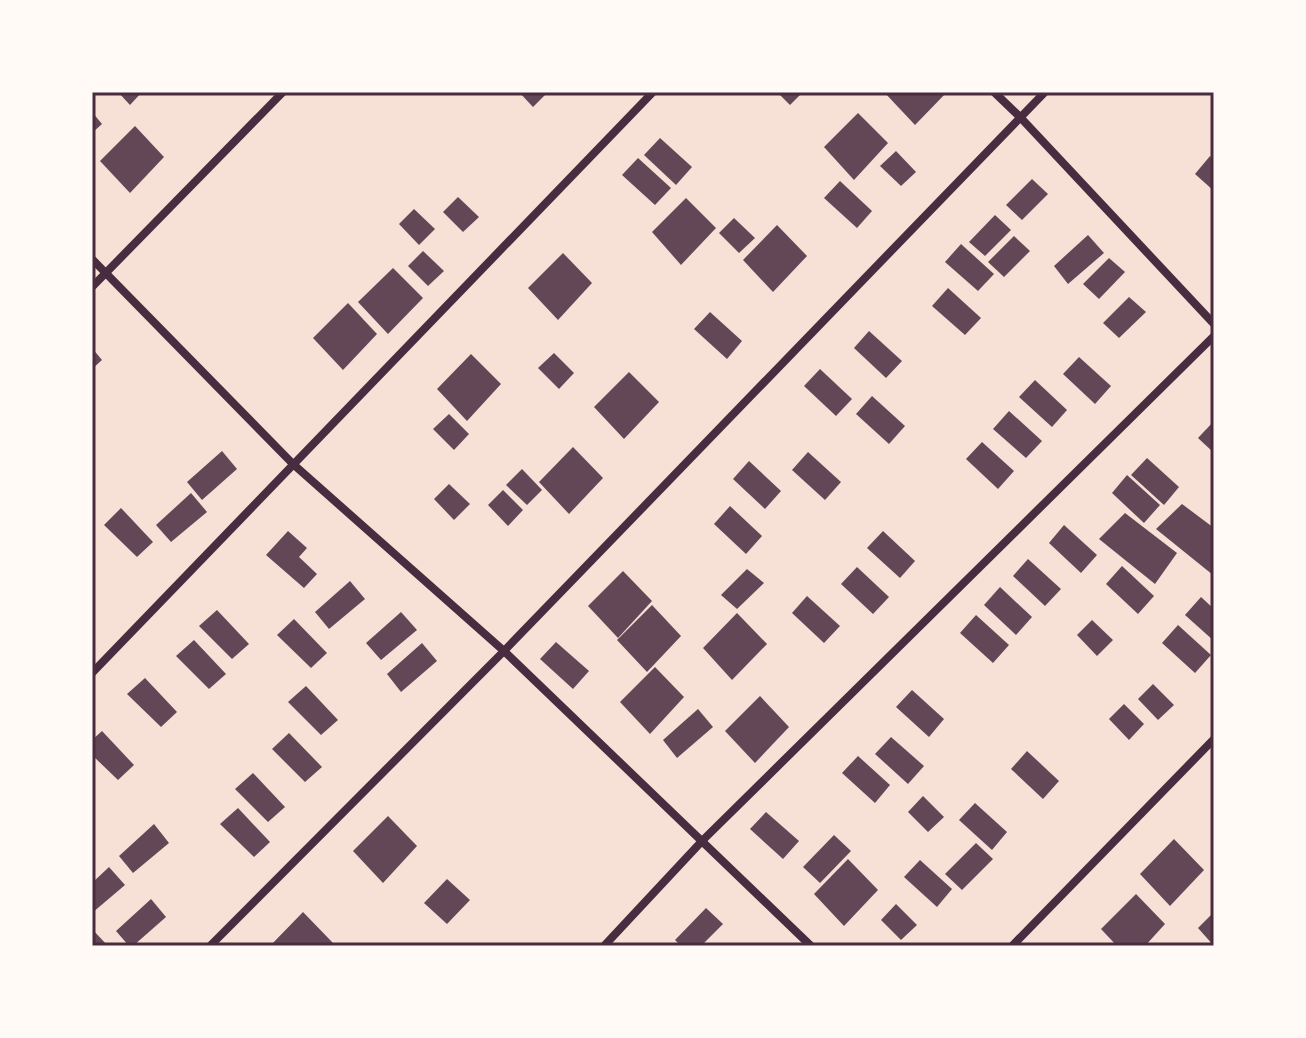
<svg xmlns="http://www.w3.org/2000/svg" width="1306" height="1038" font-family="Roboto,sans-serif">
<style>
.building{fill:#644757}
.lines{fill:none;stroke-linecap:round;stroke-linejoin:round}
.minor{stroke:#4a2c40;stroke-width:8}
.neatline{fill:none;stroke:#4a2c40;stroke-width:3}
</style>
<rect width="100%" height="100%" fill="#f7e1d7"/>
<g class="building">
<path d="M118,92H142L130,105Z"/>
<path d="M519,92H548L533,107Z"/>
<path d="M777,92H803L790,105Z"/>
<path d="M884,92H947L915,125Z"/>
<path d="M92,112L102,124L92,133Z"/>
<path d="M858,113L888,143L854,180L824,147Z"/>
<path d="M135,126L164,157L130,193L100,161Z"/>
<path d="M660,138L692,167L676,185L644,155Z"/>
<path d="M896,151L916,172L901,186L880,166Z"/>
<path d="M1210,156L1214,160V191L1195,174Z"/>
<path d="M638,158L671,188L655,205L622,175Z"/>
<path d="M1032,179L1048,194L1022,220L1006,205Z"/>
<path d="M840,181L872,211L857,228L824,198Z"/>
<path d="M458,197L479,217L463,232L443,212Z"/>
<path d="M686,198L716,228L681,265L652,232Z"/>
<path d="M414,209L435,229L419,245L399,224Z"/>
<path d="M995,215L1011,230L985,256L969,242Z"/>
<path d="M734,218L755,238L739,253L719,233Z"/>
<path d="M777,225L807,256L773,292L743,260Z"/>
<path d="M1088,235L1104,253L1068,284L1054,266Z"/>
<path d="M1014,236L1030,251L1004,277L988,262Z"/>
<path d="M961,244L994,274L978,291L945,262Z"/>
<path d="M423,251L444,271L428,286L408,266Z"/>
<path d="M563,253L592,283L558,320L528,288Z"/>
<path d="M1109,258L1125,272L1099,299L1083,284Z"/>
<path d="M393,268L423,298L388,334L358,302Z"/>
<path d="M948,288L981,318L965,335L932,306Z"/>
<path d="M1129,297L1146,312L1119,338L1103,323Z"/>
<path d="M348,303L377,334L343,370L313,338Z"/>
<path d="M710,312L742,341L727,359L694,329Z"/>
<path d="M869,331L902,361L886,378L854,348Z"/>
<path d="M92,348L102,360L92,369Z"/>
<path d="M554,353L574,373L559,389L538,368Z"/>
<path d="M471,354L501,384L467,421L437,389Z"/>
<path d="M1079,357L1111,386L1095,404L1063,374Z"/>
<path d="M820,369L852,399L836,416L804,386Z"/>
<path d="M629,372L659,402L624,439L594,407Z"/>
<path d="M1035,380L1067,410L1052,427L1019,397Z"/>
<path d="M872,396L905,426L889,444L856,414Z"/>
<path d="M1009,411L1042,441L1026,458L993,429Z"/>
<path d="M449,414L469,434L454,450L433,429Z"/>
<path d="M1214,421V453L1198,438Z"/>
<path d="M982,442L1014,471L998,489L966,459Z"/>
<path d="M573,447L603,478L569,514L539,482Z"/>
<path d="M222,451L237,469L202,500L187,482Z"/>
<path d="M808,452L841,482L825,500L792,470Z"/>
<path d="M1147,458L1179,487L1164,505L1131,475Z"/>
<path d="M749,461L781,491L765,509L733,479Z"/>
<path d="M522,469L542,490L527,505L506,485Z"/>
<path d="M1127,475L1160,505L1144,523L1112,493Z"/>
<path d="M449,484L470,504L454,520L434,499Z"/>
<path d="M503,490L523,510L508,526L488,505Z"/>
<path d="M191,493L207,512L171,542L156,525Z"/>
<path d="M1182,504L1214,528V573L1213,575L1156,529Z"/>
<path d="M730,506L762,536L746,554L714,524Z"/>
<path d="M121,508L153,542L137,557L104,525Z"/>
<path d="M1125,513L1177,553L1155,584L1099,539Z"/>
<path d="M1064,525L1097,555L1081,573L1049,543Z"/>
<path d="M288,531L307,548L299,557L317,574L304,588L266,555Z"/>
<path d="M883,531L915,561L900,578L867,548Z"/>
<path d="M1028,559L1061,589L1045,606L1013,576Z"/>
<path d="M1122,566L1154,596L1138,614L1106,584Z"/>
<path d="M857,567L889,597L873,614L841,584Z"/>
<path d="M747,569L764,583L737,609L721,595Z"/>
<path d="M623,571L652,601L618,638L588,606Z"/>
<path d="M350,581L365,599L329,629L315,612Z"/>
<path d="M1000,587L1032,617L1016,635L984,605Z"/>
<path d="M807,596L840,626L824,643L792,613Z"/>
<path d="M1201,597L1214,609V641L1185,615Z"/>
<path d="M652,605L681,636L647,672L617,640Z"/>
<path d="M217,610L249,644L232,659L199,626Z"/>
<path d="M401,612L417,630L381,660L366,643Z"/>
<path d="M737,613L767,644L732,680L703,648Z"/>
<path d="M976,615L1009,645L993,663L960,633Z"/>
<path d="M294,619L327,653L311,668L277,635Z"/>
<path d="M1092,620L1113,640L1097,656L1077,635Z"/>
<path d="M1178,625L1211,655L1195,673L1162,643Z"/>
<path d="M194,640L226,674L209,689L176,656Z"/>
<path d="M556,642L589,671L573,689L540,659Z"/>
<path d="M422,643L437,661L401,692L387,674Z"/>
<path d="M655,667L684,697L650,734L620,702Z"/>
<path d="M145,678L177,712L161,727L127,694Z"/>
<path d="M1153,684L1174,705L1158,720L1138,699Z"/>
<path d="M306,686L338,720L321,735L288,702Z"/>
<path d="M912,690L944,719L929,737L896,707Z"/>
<path d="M760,696L789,727L755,763L725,731Z"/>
<path d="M1124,704L1144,724L1129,740L1109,719Z"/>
<path d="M698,709L713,727L677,758L663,740Z"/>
<path d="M102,731L134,765L118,780L92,755V740Z"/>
<path d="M289,733L322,767L305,782L272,749Z"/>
<path d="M891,737L924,766L908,784L875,754Z"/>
<path d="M1027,751L1059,781L1043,799L1011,769Z"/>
<path d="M858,756L890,785L875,803L842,773Z"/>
<path d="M253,773L285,807L268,822L235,789Z"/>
<path d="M923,796L944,817L928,832L908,812Z"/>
<path d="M975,803L1007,832L992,850L959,820Z"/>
<path d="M238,808L270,842L254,857L220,824Z"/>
<path d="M766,812L799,841L783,859L750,829Z"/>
<path d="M388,816L417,846L383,883L353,851Z"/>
<path d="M154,824L169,843L133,873L119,856Z"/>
<path d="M834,835L851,851L820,883L803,867Z"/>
<path d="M1174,839L1204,870L1170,906L1140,874Z"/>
<path d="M976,843L993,859L962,890L945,874Z"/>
<path d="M848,859L878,890L844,926L814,894Z"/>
<path d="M920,860L952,889L937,907L904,877Z"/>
<path d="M109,867L125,885L92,913V883Z"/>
<path d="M447,879L470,900L447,924L424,903Z"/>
<path d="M1136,894L1165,924L1145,946H1117L1101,929Z"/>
<path d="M151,899L166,917L133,946H129L116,931Z"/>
<path d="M896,904L917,925L901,940L881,920Z"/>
<path d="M706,908L723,924L701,946H681L675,940Z"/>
<path d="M303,912L333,943L330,946H270Z"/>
<path d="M1214,912V946L1198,928Z"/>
<path d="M92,929L108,946H92Z"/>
</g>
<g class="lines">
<g class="minor">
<path d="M994,92L1020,117L1214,324"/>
<path d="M92,259L293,464L504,651L811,946"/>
<path d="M92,287L283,92"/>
<path d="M92,673L653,92"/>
<path d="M210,946L504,651L1045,92"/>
<path d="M604,946L703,840L1214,336"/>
<path d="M1012,946L1214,739"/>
</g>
</g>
<rect width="1306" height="1038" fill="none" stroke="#fffaf5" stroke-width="188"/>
<rect x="94" y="94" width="1118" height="850" class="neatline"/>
</svg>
